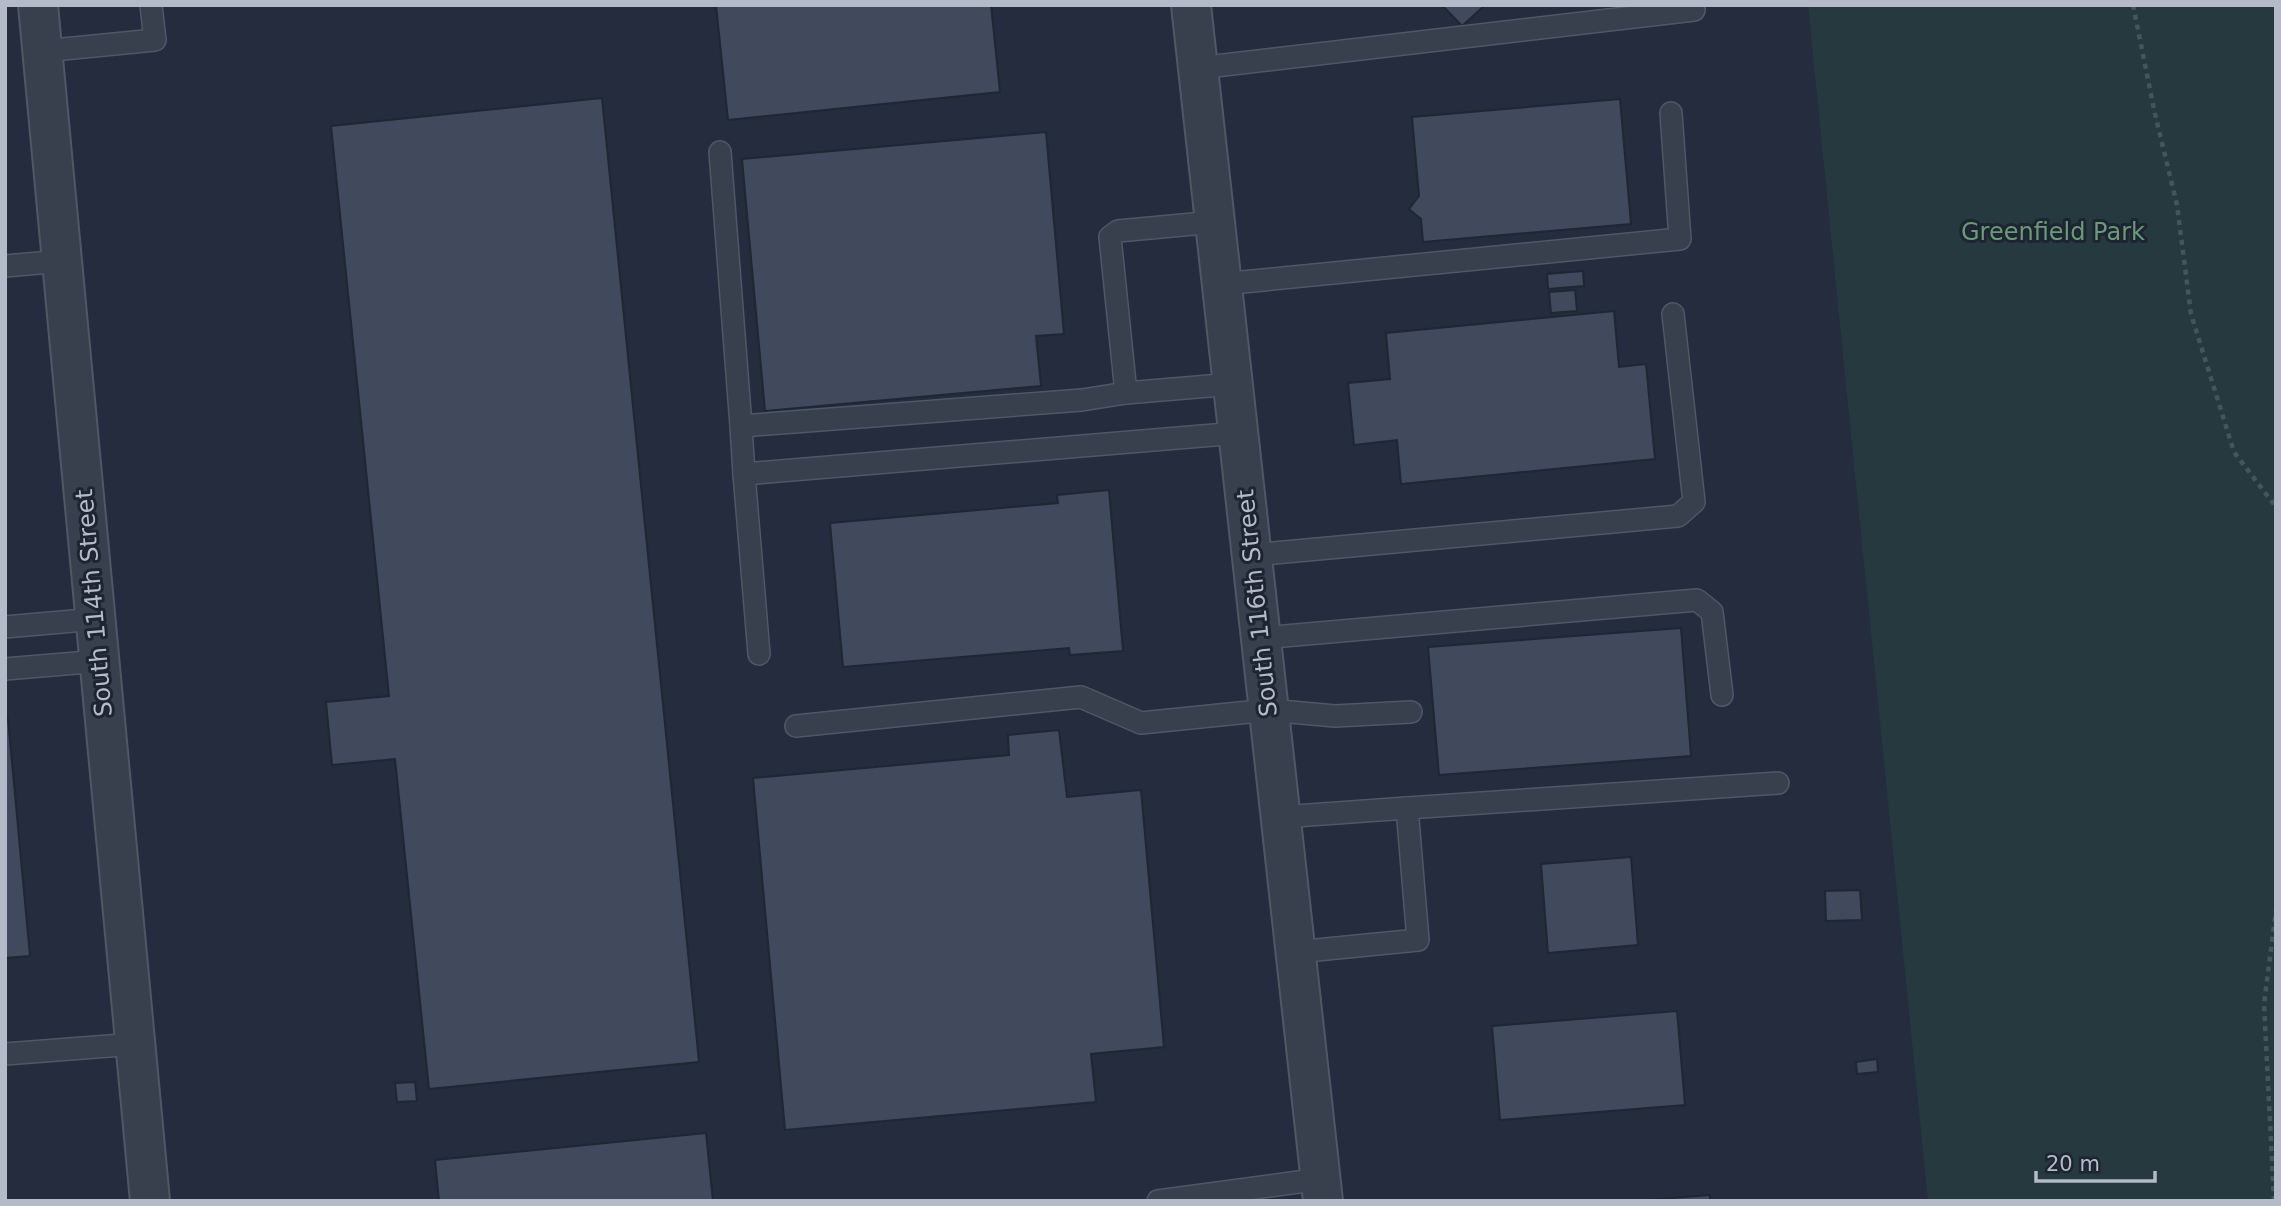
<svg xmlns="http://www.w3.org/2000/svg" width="2281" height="1206" font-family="'DejaVu Sans',sans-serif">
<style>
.green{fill:#26393e}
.building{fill:#404a5c;stroke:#1f2634;stroke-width:2}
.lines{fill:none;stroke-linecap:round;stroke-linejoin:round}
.service-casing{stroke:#505765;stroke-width:24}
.minor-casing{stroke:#505765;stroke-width:42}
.tertiary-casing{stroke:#505765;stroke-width:42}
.path{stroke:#44565b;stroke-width:4.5;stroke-dasharray:5 5;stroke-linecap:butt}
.service{stroke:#383f4d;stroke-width:21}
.minor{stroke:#383f4d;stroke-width:38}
.tertiary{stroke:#383f4d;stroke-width:38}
.labels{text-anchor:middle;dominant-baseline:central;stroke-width:6;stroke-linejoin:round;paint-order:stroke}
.park-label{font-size:24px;fill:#6b9979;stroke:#1d2432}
.street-label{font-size:24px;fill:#b4bac8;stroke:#1d2432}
</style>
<rect width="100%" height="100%" fill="#242c3d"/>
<path class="green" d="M1808,5H2276V1201H1928Z"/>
<g class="building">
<path d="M716,5H991L1000,92L728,120Z"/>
<path d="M1442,5H1485L1462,26Z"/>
<path d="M602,98L699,1062L429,1089L395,759L332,765L326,702L389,696L331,126Z"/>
<path d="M1620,99L1631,224L1423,242L1421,219L1409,209L1419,196L1412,117Z"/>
<path d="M1046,132L1064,334L1036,336L1041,386L765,411L742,159Z"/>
<path d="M1583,271L1584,286L1548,289L1547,274Z"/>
<path d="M1575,290L1577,311L1551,313L1549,292Z"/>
<path d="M1614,311L1619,367L1646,364L1655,459L1401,484L1397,440L1354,445L1348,383L1390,379L1386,333Z"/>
<path d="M1109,490L1123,651L1070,655L1069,648L843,667L830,523L1058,503L1057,495Z"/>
<path d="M1681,628L1691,756L1439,775L1428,647Z"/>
<path d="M5,719H8L30,956L5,958Z"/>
<path d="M1059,730L1067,797L1141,790L1164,1047L1091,1054L1096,1102L785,1130L753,778L1009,755L1008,735Z"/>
<path d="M1631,857L1638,945L1548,953L1541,864Z"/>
<path d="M1860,890L1862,920L1826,921L1825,891Z"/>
<path d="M1677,1011L1685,1105L1500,1120L1492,1026Z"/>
<path d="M1877,1059L1878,1072L1857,1074L1856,1062Z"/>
<path d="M415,1082L417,1101L397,1102L395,1083Z"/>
<path d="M706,1133L713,1201H439L435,1160Z"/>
<path d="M1710,1195V1201H1635Z"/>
</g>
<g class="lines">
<defs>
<g id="service">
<path d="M43,51L155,40L151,5"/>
<path d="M1198,68L1694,10"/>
<path d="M720,152L741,426L1082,400L1126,393"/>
<path d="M1215,222L1118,231L1110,237L1126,393L1233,384"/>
<path d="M5,266L62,261"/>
<path d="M1222,284L1680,239L1671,113"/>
<path d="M741,426L744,474"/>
<path d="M1252,555L1678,516L1694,502L1673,314"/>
<path d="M5,627L96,619"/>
<path d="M1261,638L1697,600L1712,612L1722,695"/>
<path d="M759,654L744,474L1238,433"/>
<path d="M5,669L100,661"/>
<path d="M796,726L1081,697L1141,723L1269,710L1335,716L1411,712"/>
<path d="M1407,808L1778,783"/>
<path d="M1281,817L1407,808L1418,940L1296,952"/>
<path d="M5,1054L135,1044"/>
<path d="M1158,1201L1321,1179"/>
</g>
<path id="minor" d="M38,5L150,1201"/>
<path id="tertiary" d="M1191,5L1323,1201"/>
</defs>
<use href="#service" class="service-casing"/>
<use href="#minor" class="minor-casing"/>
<use href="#tertiary" class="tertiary-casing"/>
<g class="path">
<path d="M2133,5L2155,114L2177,205L2191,314L2234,452L2276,507"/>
<path d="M2274,1201L2264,1004L2276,910"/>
</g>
<use href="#service" class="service"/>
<use href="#minor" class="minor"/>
<use href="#tertiary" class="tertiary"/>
</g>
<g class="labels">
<g class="park-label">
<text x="2053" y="232">Greenfield Park</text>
</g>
<g class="street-label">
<text transform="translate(94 603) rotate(-95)">South 114th Street</text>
<text transform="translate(1257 603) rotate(-96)">South 116th Street</text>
</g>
</g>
<rect width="2281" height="1206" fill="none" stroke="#b4bac8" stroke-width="14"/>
<path d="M2036 1171v10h119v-10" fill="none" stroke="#b4bac8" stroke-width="3.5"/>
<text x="2046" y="1171" font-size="21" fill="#b4bac8" stroke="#1d2432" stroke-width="5" paint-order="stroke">20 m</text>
</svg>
